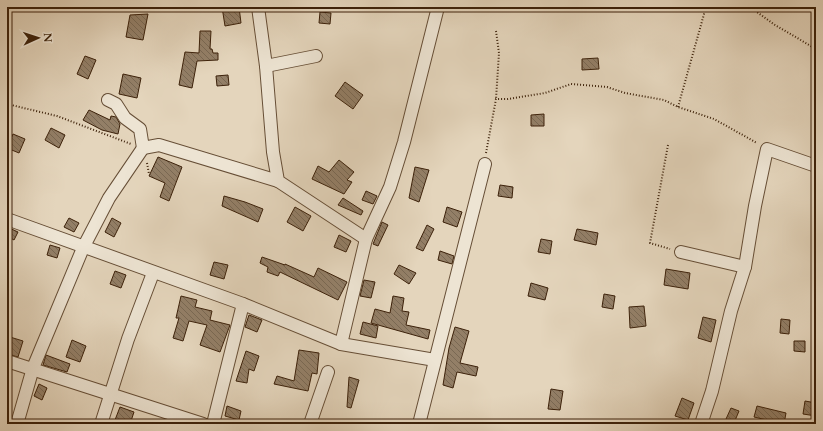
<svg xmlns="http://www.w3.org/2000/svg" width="823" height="431" font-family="Cardo,serif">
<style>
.building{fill:url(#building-back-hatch);stroke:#3c210a}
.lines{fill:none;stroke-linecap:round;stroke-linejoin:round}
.street-casing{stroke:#664e36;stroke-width:14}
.path{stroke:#3c210a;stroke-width:2;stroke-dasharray:1 2;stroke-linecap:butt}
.street{stroke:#ede4d3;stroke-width:12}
</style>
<defs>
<pattern id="building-back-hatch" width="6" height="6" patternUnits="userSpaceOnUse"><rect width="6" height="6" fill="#937f67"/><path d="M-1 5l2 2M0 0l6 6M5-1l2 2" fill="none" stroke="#796853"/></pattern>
</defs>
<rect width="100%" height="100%" fill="#e4d5bc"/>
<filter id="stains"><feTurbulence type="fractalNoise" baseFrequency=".005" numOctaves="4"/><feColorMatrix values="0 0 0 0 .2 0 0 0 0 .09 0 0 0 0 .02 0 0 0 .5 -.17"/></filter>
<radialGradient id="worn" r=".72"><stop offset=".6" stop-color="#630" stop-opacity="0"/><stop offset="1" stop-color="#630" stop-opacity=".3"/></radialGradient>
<g class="building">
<path d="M222,7H239L241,23L225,26Z"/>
<path d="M320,12L331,13L330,24L319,23Z"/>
<path d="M148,14L143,40L126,37L130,15Z"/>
<path d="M200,31H211L210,49H212L213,53H218V60L197,61L192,88L179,85L185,52L199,53Z"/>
<path d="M85,56L96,60L88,79L77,74Z"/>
<path d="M598,58L599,69L582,70V59Z"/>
<path d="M123,74L141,78L137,98L119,94Z"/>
<path d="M228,75L229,85L217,86L216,76Z"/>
<path d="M345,82L363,95L353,109L335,96Z"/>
<path d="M89,110L110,120L111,116L116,117L120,124L118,134L102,130L83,120Z"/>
<path d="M544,114V126H531V115Z"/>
<path d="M51,128L65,135L59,148L45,140Z"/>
<path d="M13,134L25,139L19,153L7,148Z"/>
<path d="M158,157L182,167L169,201L160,197L165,183L149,176Z"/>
<path d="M339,160L354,172L347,180L352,182L344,194L312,179L318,166L329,172Z"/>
<path d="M415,167L429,170L419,202L409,198Z"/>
<path d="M500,185L513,187L512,198L498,196Z"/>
<path d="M366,191L377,196L373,204L362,200Z"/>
<path d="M224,196L245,202L263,209L258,222L222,206Z"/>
<path d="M343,198L363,211L361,215L338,205Z"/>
<path d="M295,207L311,216L303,231L287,222Z"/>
<path d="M447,207L462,212L457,227L443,222Z"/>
<path d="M69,218L79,223L74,232L64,227Z"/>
<path d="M112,218L121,223L114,237L105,232Z"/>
<path d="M382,222L388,225L378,246L373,244Z"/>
<path d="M427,225L434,229L423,251L416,248Z"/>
<path d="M7,227L18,232L14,240L7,236Z"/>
<path d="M577,229L598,233L596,245L574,240Z"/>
<path d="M339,235L351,241L346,252L334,247Z"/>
<path d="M541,239L552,241L550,254L538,252Z"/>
<path d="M50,245L60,248L57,258L47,255Z"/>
<path d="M440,251L454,256L452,264L438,260Z"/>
<path d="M262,257L285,265V264L314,277L318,268L347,282L338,300L280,272L278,276L267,272L268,267L260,263Z"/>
<path d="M214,262L228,265L224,279L210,275Z"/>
<path d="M399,265L416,273L409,284L394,274Z"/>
<path d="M666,269L690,273L688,289L664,285Z"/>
<path d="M115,271L126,275L121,288L110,284Z"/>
<path d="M364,280L375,282L371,298L360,296Z"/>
<path d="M531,283L548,288L545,300L528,296Z"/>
<path d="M604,294L615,296L613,309L602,307Z"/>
<path d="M181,296L197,300L195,307L212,311L210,320L230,325L220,352L200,345L207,325L189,321L183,341L173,338L179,318H176Z"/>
<path d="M393,296L404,298L402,311L409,312L406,325L430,330L428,339L371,323L375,309L390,313Z"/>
<path d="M644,306L646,326L630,328L629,307Z"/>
<path d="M249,315L262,320L257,332L245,327Z"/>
<path d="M703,317L716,320L711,342L698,338Z"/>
<path d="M781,319L790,320L789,334L780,333Z"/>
<path d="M363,322L378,326L376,338L360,334Z"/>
<path d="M455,327L469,331L460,363L478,367L476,376L457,372L453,388L443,385L449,348Z"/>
<path d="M10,337L23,341L18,357L7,354Z"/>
<path d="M72,340L86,346L80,362L66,357Z"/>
<path d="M794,341H805V352L794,351Z"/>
<path d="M299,350L319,353L317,374L312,373L308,391L274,384L277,376L294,381Z"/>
<path d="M246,351L259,356L254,371L249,369L247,383L236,381Z"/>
<path d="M46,355L70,364L67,372L43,365Z"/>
<path d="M349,377L359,380L351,408L347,407Z"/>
<path d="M39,384L47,388L42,400L34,396Z"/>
<path d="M551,389L563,391L560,410L548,409Z"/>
<path d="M682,398L694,403L688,420L675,416Z"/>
<path d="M805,401L816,403V416L803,414Z"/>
<path d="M227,406L241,411L239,420L225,416Z"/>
<path d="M757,406L786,413L784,424L754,417Z"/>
<path d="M120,407L134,412L130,424L115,420Z"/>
<path d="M731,408L739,411L734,423L726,419Z"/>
</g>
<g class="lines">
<defs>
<g id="street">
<path d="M258,7L266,66L273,152L278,181L366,239"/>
<path d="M266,66L316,56"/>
<path d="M108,100L116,104L125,118L140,129L143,148L159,145L278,181"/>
<path d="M7,219L243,304L341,344L435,360"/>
<path d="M681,252L745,267"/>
<path d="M341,344L366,239L390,187L404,142L438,7"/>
<path d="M7,361L203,424"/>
<path d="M17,424L33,368L83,248L109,198L143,148"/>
<path d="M101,424L128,339L153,273"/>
<path d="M213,424L243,304"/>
<path d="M310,424L328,372"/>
<path d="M419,424L485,164"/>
<path d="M701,424L712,391L731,311L745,267L755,206L767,149L816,166"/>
</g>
</defs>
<use href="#street" class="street-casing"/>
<g class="path">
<path d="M750,7L775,25L816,49"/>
<path d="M496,31L499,53L496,99"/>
<path d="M7,104L57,116L131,144"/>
<path d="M678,107L706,7"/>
<path d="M668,145L650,243L670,249"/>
<path d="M486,153L496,99H508L545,93L571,84L607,87L625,93L664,100L678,107L714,119L757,143"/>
<path d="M147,163L149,174"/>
</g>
<use href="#street" class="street"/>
</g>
<rect width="823" height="431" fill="none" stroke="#e4d5bc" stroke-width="24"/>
<rect x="8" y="8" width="807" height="415" fill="none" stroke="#3c210a" stroke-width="2"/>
<rect x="12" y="12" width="799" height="407" fill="none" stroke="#3c210a"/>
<g transform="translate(38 38) rotate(87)" stroke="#ede4d3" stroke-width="3" paint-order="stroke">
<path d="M0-3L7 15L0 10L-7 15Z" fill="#3c210a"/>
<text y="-6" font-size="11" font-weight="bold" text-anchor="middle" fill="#3c210a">N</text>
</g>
<rect width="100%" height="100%" filter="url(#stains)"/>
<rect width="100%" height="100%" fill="url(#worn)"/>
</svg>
